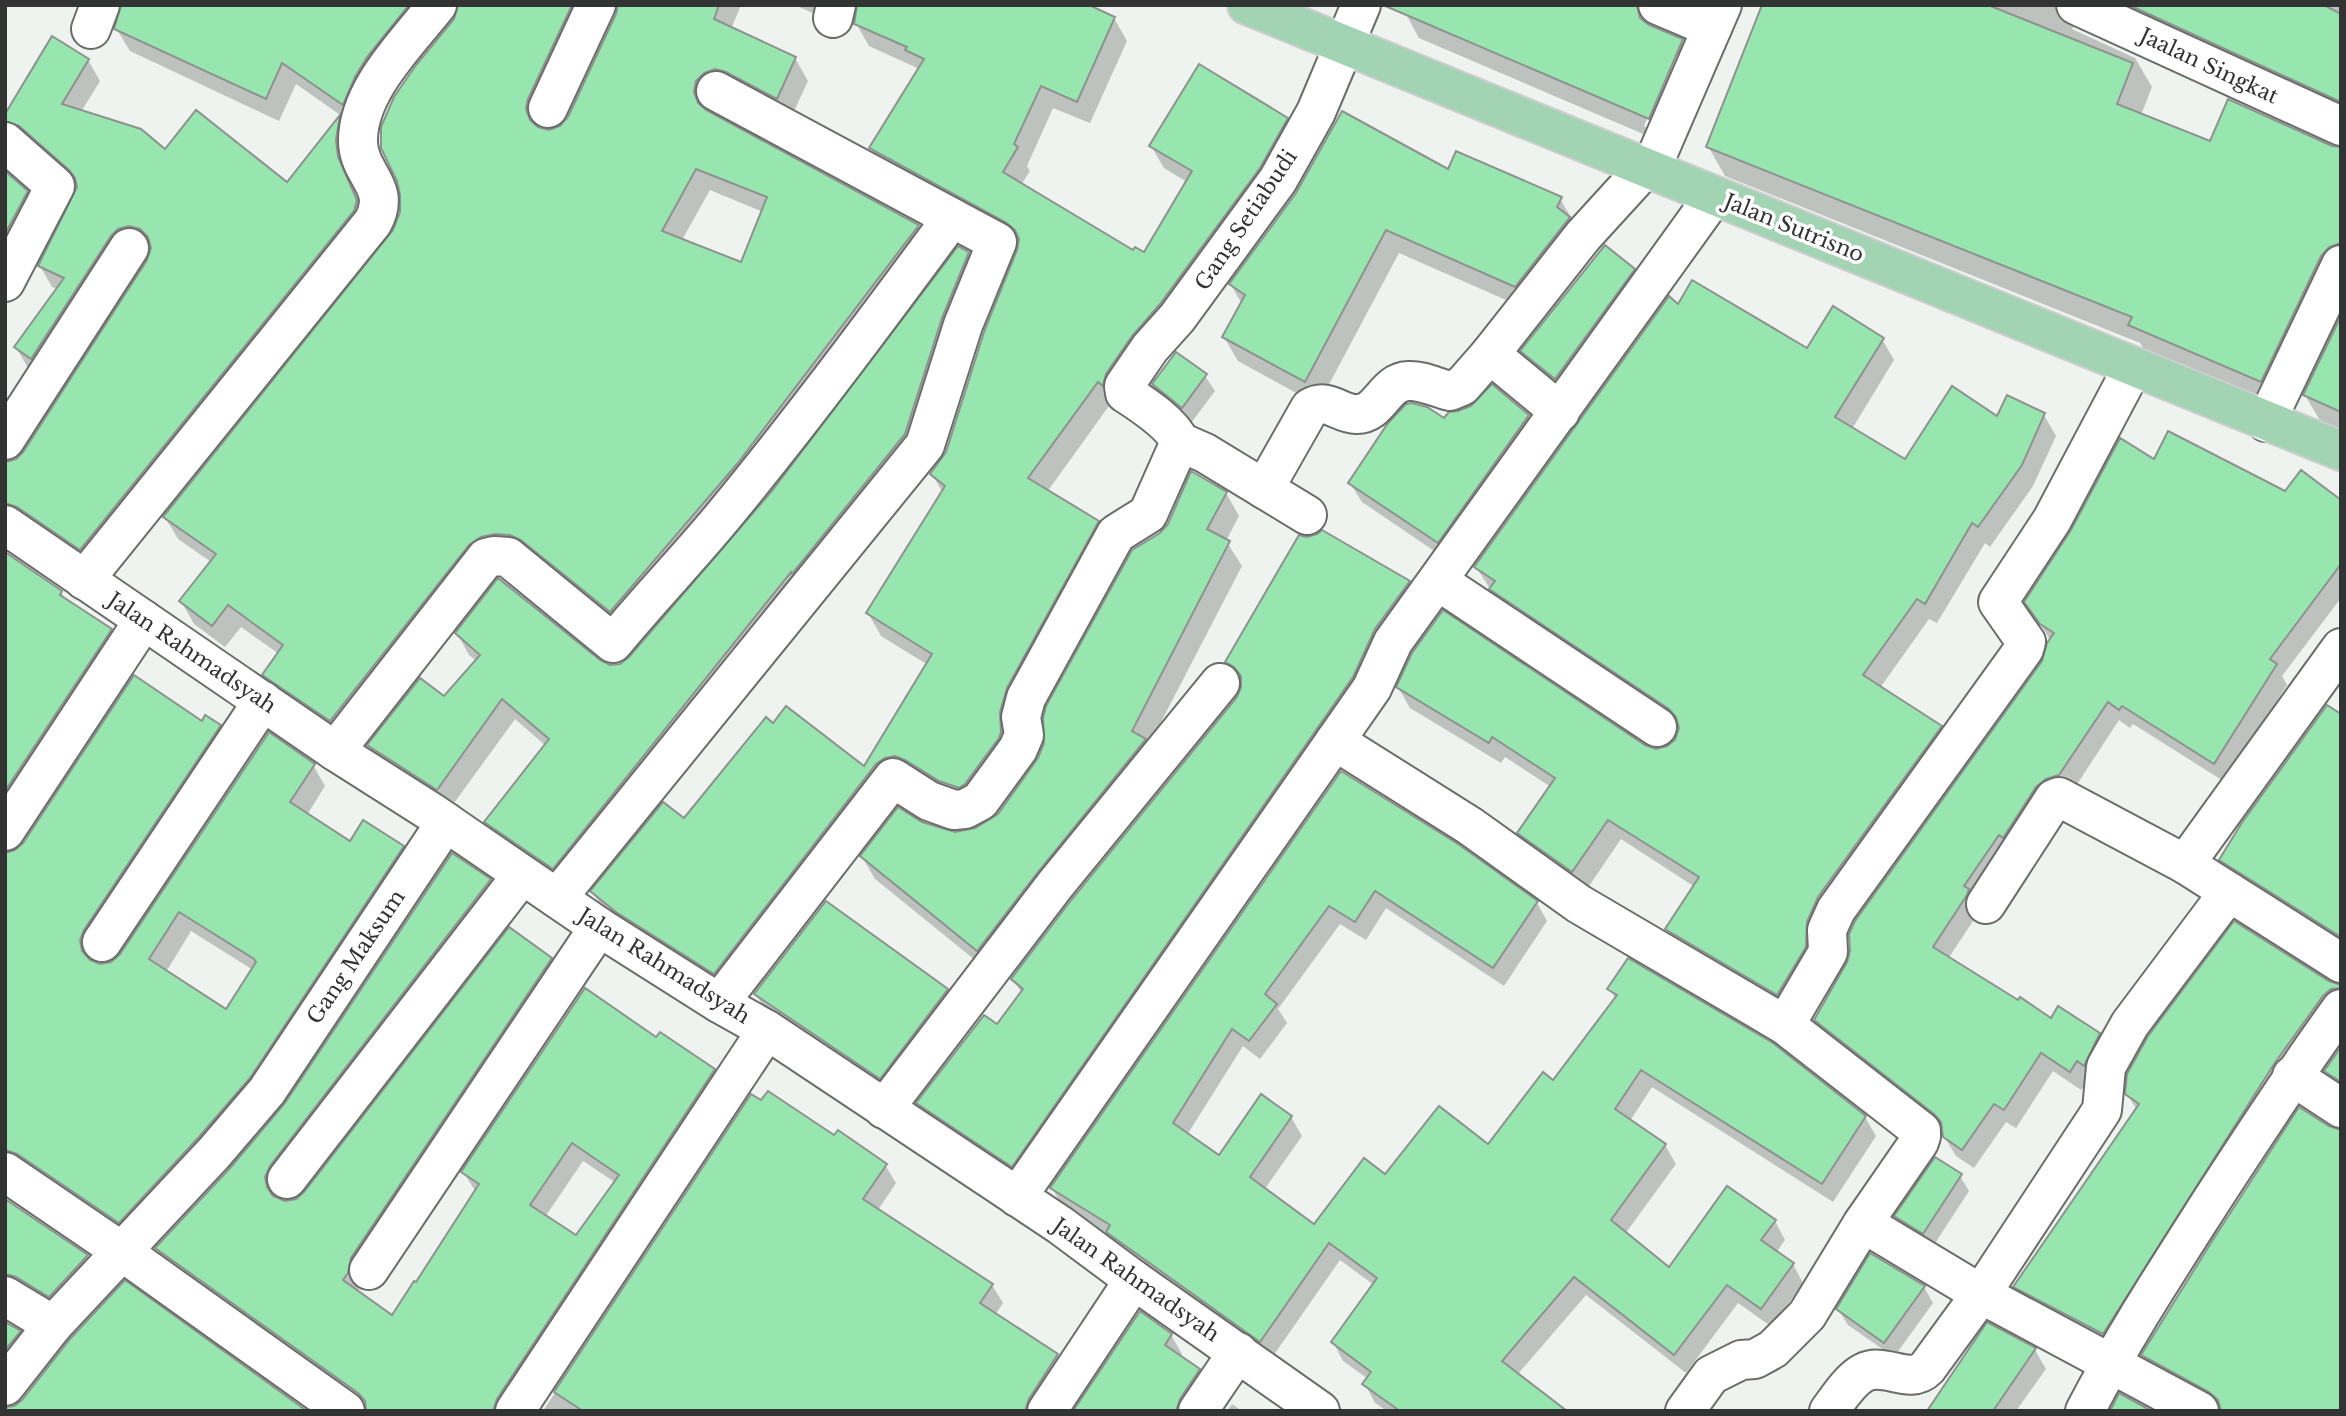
<svg xmlns="http://www.w3.org/2000/svg" width="2346" height="1416" font-family="'Libre Baskerville',serif">
<style>
.shadow{fill:#0003;fill-rule:evenodd}
.building{fill:#98e6af;stroke:#8e928f;stroke-width:2;fill-rule:evenodd}
.lines{fill:none;stroke-linecap:round;stroke-linejoin:round}
.minor-casing{stroke:#6a6d6a;stroke-width:42}
.major-casing{stroke:#cecece;stroke-width:42}
.minor{stroke:#fff;stroke-width:38}
.major{stroke:#a2d4b3;stroke-width:38}
.labels{text-anchor:middle;dominant-baseline:central;stroke-width:7;stroke-linejoin:round;paint-order:stroke}
.street-label{font-size:21px;fill:#323433;stroke:#fff}
</style>
<rect width="100%" height="100%" fill="#eef3ef"/>
<g class="shadow">
<path d="M123,5H741L731,29L795,58L808,81L790,120L709,104L707,113L918,226L931,249L624,634L509,556L344,743L278,697L264,675L279,654L241,627L225,647L194,624L181,601L211,562L178,539L165,517L395,231L460,8L454,5L356,126L296,84L279,121L130,51L116,28ZM607,5L619,8L618,14L569,119L562,127L551,131L539,129L540,122ZM710,190L763,212L742,265L682,240Z"/>
<path d="M795,5H1085L1114,18L1127,41L1090,123L1053,108L1027,166L1030,171L1021,185L1134,252L1144,254L1187,182L1164,168L1151,146L1286,119L1299,142L1047,492L1098,522L1111,545L978,807L909,778L727,995L606,914L593,892L684,820L773,725L864,769L928,665L881,636L868,613L943,493L932,474L947,452L1020,244L884,171L871,148L919,70L917,68L869,46L856,23L859,8L856,6L842,7L828,20ZM1091,531H1095L1004,696L1001,695Z"/>
<path d="M1409,5H1700L1650,21V27L1682,41L1695,64L1662,142L1419,38L1406,14ZM1675,54H1679L1647,128L1644,126Z"/>
<path d="M1764,5H2341V123L2080,17L2072,29L2135,58L2152,87L2141,115L2211,143L2341,149V282L2278,410L2147,354L2140,343L1725,176L1708,146Z"/>
<path d="M88,60L100,81L81,112L165,151L287,184L339,118L350,137L347,162L349,180L368,223L93,570L5,528V462L15,461L25,453L149,260L152,250L142,246L43,379L28,368L16,347L58,289L52,287L40,266L78,186L5,125V118Z"/>
<path d="M1449,172L1560,199L1574,222L1529,310L1399,253L1318,405L1238,361L1224,337L1242,304L1231,285L1297,194Z"/>
<path d="M5,174L26,192L39,215L5,281Z"/>
<path d="M968,253L980,275L917,456L565,889L498,843L486,822L546,746L515,719L449,810L382,767L369,746L444,698L477,661L469,655L457,633L599,662L610,666L621,665L630,659L773,493Z"/>
<path d="M1633,270L1647,294L1569,402L1536,375L1523,351Z"/>
<path d="M1678,306L1808,350L1882,339L1894,360L1852,429L1905,461L1998,418L2044,415L2056,436L2033,486L1990,547L1985,543L1937,623L1929,619L1880,688L1940,727L1952,748L1789,1015L1679,950L1667,929L1695,887L1621,839L1585,892L1532,854L1519,833L1551,787L1505,757L1501,763L1410,708L1398,687L1656,751L1668,748L1676,741L1681,728L1504,610L1476,567Z"/>
<path d="M2341,320V433L2322,424L2305,395Z"/>
<path d="M1205,376L1215,391L1191,423L1163,400L1154,384Z"/>
<path d="M1528,416L1539,436L1449,561L1362,502L1350,483L1444,420Z"/>
<path d="M2154,461L2286,493L2341,503V598L2282,676L2287,685L2225,782L2133,724L2130,728L2119,720L2070,795L1977,915L1948,959L2051,1020L2098,1035L2110,1054L2081,1090L2053,1071L2016,1128L2006,1122L1974,1168L1956,1156L1944,1136V1130L1827,1039L1816,1020L2044,662L2051,641L2026,602Z"/>
<path d="M1226,493L1239,516L1226,541L1242,566L1148,747L991,973L875,879L862,857L921,823L956,834L976,830L999,815L1040,756L1119,624Z"/>
<path d="M5,554L61,592L66,601L111,630L123,651L5,829Z"/>
<path d="M1409,582L1421,602L1024,1186L930,1123L918,1103L997,1026L1022,994L1013,979L1238,698L1243,684L1239,682L1227,662Z"/>
<path d="M2341,716V948L2232,879L2221,860Z"/>
<path d="M202,723L219,726L231,747L95,951L91,963L100,965L112,963L313,765L325,786L307,815L350,843L403,847L415,868L131,1243L5,1175V854L15,852ZM191,931L253,970L227,1011L166,972Z"/>
<path d="M1341,773L1537,903L1547,921L1504,986L1386,908L1366,940L1340,924L1278,1009L1287,1023L1260,1059L1243,1046L1187,1135L1220,1157L1291,1117L1302,1136L1264,1190L1315,1227L1386,1176L1488,1146L1553,1082L1616,1000L1610,989L1865,1117L1876,1136L1833,1202L1652,1087L1630,1121L1665,1145L1676,1164L1625,1234L1670,1270L1775,1221L1785,1240L1776,1253L1793,1264L1803,1283L1772,1327L1738,1303L1686,1373L1586,1295L1517,1375L1553,1411H1387L1375,1403L1365,1384L1368,1379L1343,1361L1333,1342L1374,1285L1340,1260L1271,1359L1119,1250L1110,1236L1063,1207L1052,1188Z"/>
<path d="M490,881L500,899L280,1185L275,1196L285,1202L297,1201L551,959L562,978L361,1277L358,1293L392,1318L476,1192L463,1172L657,1039L714,1070L724,1089L512,1411L368,1410L168,1267L157,1249L232,1168ZM583,1161L616,1183L577,1238L545,1217Z"/>
<path d="M2329,983L2341,986V1009L2114,1352L2026,1305L2015,1287L2137,1110L2127,1094Z"/>
<path d="M947,990L959,1011L892,1099L768,1015L756,994Z"/>
<path d="M2341,1050V1092L2326,1071Z"/>
<path d="M752,1096L885,1165L896,1183L878,1210L992,1285L1003,1303L995,1315L1057,1355L1068,1374L1044,1411H543Z"/>
<path d="M2328,1128L2222,1411L2154,1374L2143,1355Z"/>
<path d="M1960,1176L1969,1191L1932,1248L1905,1232L1896,1216Z"/>
<path d="M5,1201L87,1256L99,1277L62,1317L5,1299Z"/>
<path d="M1924,1287L1933,1303L1894,1357L1848,1325L1838,1309Z"/>
<path d="M5,1324L19,1332L31,1353L5,1386Z"/>
<path d="M1988,1325L2035,1350L2046,1369L2016,1411H1929Z"/>
<path d="M1171,1335L1182,1354L1179,1357L1198,1371L1209,1389L1195,1411H1075Z"/>
<path d="M1232,1404L1242,1411H1227Z"/>
</g>
<g class="building">
<path d="M121,5H409L367,57L355,77L343,105L282,63L266,99L114,29Z"/>
<path d="M458,5H572L528,99L526,109L530,120L538,127L549,130L560,126L568,117L616,14L618,5H719L714,19L796,57L777,99L726,72L715,69L704,73L696,81L694,92L698,103L706,110L919,225L737,464L610,612L521,540L510,535L495,534L481,537L469,545L330,721L262,675L283,645L228,605L212,626L179,601L216,554L163,517L393,230L400,212V195L397,181L381,148V127L394,97L416,65L454,19ZM696,169L767,197L741,262L662,231Z"/>
<path d="M857,5H1089L1115,17L1077,102L1041,86L1014,144L1018,147L1003,172L1133,250L1135,247L1144,252L1192,171L1149,146L1199,64L1288,118L1260,168L1160,304L1132,336L1106,374L1103,386L1098,382L1028,478L1099,521L1007,688L1000,712L1001,732L999,738L965,784L959,788L939,781L905,760L895,756L885,758L876,764L714,974L616,912L590,891L663,802L684,818L766,717L773,723L786,706L864,766L932,654L866,613L945,486L930,474L946,452L984,332L1017,250L1019,239L1015,230L1007,223L869,148L924,59L905,50L907,47L854,24Z"/>
<path d="M1383,5H1637L1640,18L1649,25L1683,39L1649,119Z"/>
<path d="M1762,5H1988L2133,63L2117,104L2210,141L2228,99L2332,146L2341,147V243L2329,247L2321,256L2261,382L2128,325L2132,317L1706,147Z"/>
<path d="M2129,5H2324L2341,14V102Z"/>
<path d="M52,36L89,59L62,104L141,129L165,149L196,110L287,182L340,115L336,140L338,157L357,200L354,211L80,550L17,507L5,503V462L16,459L23,452L147,260L151,248L148,237L140,229L129,226L118,229L111,236L31,359L14,347L64,278L38,266L77,187L75,178L69,170L19,126L5,121V114Z"/>
<path d="M1342,111L1448,169L1456,151L1562,197L1557,207L1570,217L1515,287L1386,230L1305,382L1222,337L1245,295L1229,284L1296,193Z"/>
<path d="M5,171L28,191L5,234Z"/>
<path d="M1605,245L1635,269L1555,379L1520,351Z"/>
<path d="M958,246L969,252L942,318L905,434L792,574L791,572L553,869L484,822L549,739L502,699L437,790L367,745L420,678L444,696L480,655L455,633L498,578L600,660L610,665L620,664L629,657L771,492Z"/>
<path d="M1692,280L1807,348L1833,306L1884,338L1835,417L1905,459L1952,386L1997,416L2007,395L2045,413L2022,465L1978,527L1972,523L1925,604L1917,599L1863,675L1942,726L1818,897L1807,922L1806,947L1777,995L1665,929L1699,877L1608,820L1572,872L1517,833L1555,778L1492,737L1489,743L1396,687L1412,653L1443,610L1645,745L1656,749L1667,746L1675,740L1679,728L1676,717L1669,709L1489,589L1495,581L1474,567L1669,296L1678,304Z"/>
<path d="M2341,316V412L2303,395Z"/>
<path d="M1176,352L1207,374L1182,408L1152,384Z"/>
<path d="M1492,384L1529,415L1438,543L1348,483L1388,423L1406,404L1412,403L1427,407L1444,418L1449,412L1458,411L1471,406Z"/>
<path d="M2168,431L2285,491L2301,470L2341,500V564L2270,659L2277,664L2214,764L2122,706L2119,710L2108,702L2059,775L2046,779L2036,787L2003,838L1999,835L1964,886L1969,889L1967,895L1933,947L2018,1000L2020,997L2051,1018L2058,1006L2100,1033L2084,1066L2077,1061L2070,1072L2041,1053L2004,1110L1994,1104L1962,1150L1943,1137L1941,1122L1934,1114L1814,1020L1847,962L1850,951L1849,934L1855,921L2042,661L2047,643L2054,633L2040,624L2024,602L2071,530L2120,438L2154,459Z"/>
<path d="M1191,471L1227,492L1207,529L1230,541L1132,731L1146,739L1038,872L977,951L860,856L898,807L922,822L955,832L975,828L998,814L1038,758L1044,743L1043,718L1046,706L1132,550L1160,533L1168,524Z"/>
<path d="M1322,530L1410,581L1375,629L1353,677L1012,1167L916,1103L984,1015L997,1024L1023,989L1011,979L1072,899L1237,697L1241,687V676L1234,667L1225,662L1299,535L1307,537L1317,534Z"/>
<path d="M5,552L62,591L60,595L112,629L5,791Z"/>
<path d="M134,675L202,721L205,715L221,725L84,930L80,940L82,951L90,960L100,964L111,962L120,954L269,732L315,764L290,802L350,841L363,820L404,846L250,1078L198,1138L119,1223L17,1154L5,1150V853L15,850L23,843ZM179,912L254,959L256,962L226,1009L149,959Z"/>
<path d="M2327,705L2341,714V937L2219,860L2241,824Z"/>
<path d="M1341,771L1458,844L1538,901L1493,968L1375,891L1355,922L1329,906L1265,994L1277,1004L1249,1041L1232,1029L1173,1123L1219,1155L1261,1094L1292,1116L1250,1177L1314,1224L1364,1158L1385,1174L1439,1106L1488,1144L1543,1072L1553,1080L1617,995L1607,989L1628,958L1773,1043L1866,1116L1822,1184L1641,1070L1615,1109L1666,1144L1611,1220L1669,1267L1727,1186L1776,1220L1761,1240L1794,1263L1761,1309L1727,1285L1674,1355L1574,1277L1502,1361L1567,1411H1400L1362,1384L1371,1372L1331,1342L1377,1278L1329,1243L1260,1342L1106,1232L1110,1225L1050,1188Z"/>
<path d="M452,853L491,879L270,1166L265,1177L267,1187L273,1196L285,1201L296,1199L304,1192L509,927L552,958L351,1258L348,1273L343,1280L392,1315L414,1281L416,1282L479,1184L461,1172L585,988L656,1037L660,1032L715,1069L497,1399L493,1411H366L365,1401L358,1393L155,1248L231,1167L285,1103ZM572,1143L619,1175L576,1235L530,1205Z"/>
<path d="M826,901L948,989L880,1079L754,994Z"/>
<path d="M2234,921L2329,981L2341,985V988L2331,989L2323,996L2274,1064L2103,1334L2013,1287L2139,1104L2125,1094L2127,1074L2148,1036Z"/>
<path d="M2341,1047V1082L2324,1071Z"/>
<path d="M768,1091L834,1135L838,1130L887,1164L863,1199L993,1284L980,1303L1058,1354L1029,1399L1025,1411H583L554,1392L751,1094L761,1100Z"/>
<path d="M2299,1107L2329,1126L2341,1130V1411H2221L2218,1400L2209,1392L2141,1355L2214,1238Z"/>
<path d="M1935,1157L1962,1174L1923,1234L1894,1216Z"/>
<path d="M5,1199L88,1255L49,1297L16,1277L5,1274Z"/>
<path d="M1870,1253L1925,1286L1884,1343L1836,1309Z"/>
<path d="M125,1280L307,1411H5V1407L14,1406L22,1400L70,1339Z"/>
<path d="M1140,1311L1172,1334L1165,1345L1200,1369L1180,1399L1176,1411H1073Z"/>
<path d="M5,1322L21,1331L5,1350Z"/>
<path d="M1987,1322L2036,1348L1993,1411H1927Z"/>
<path d="M2119,1393L2152,1411H2110Z"/>
</g>
<g class="lines">
<defs>
<g id="minor">
<path d="M1658,5L1712,28"/>
<path d="M2076,5L2341,126"/>
<path d="M833,18L836,5"/>
<path d="M91,29L100,5"/>
<path d="M548,108L596,5"/>
<path d="M5,142L55,186L5,282"/>
<path d="M1651,169L1722,5"/>
<path d="M1490,354L1560,412"/>
<path d="M2266,422L2341,265"/>
<path d="M5,440L129,248"/>
<path d="M1180,442C1172,423 1142,404 1125,393L1124,386L1150,348L1177,318L1278,180L1316,112L1361,5"/>
<path d="M1264,489L1310,408C1328,397 1339,414 1356,414C1380,415 1384,382 1408,381C1422,380 1437,388 1450,391L1462,386L1490,354L1583,236L1646,167"/>
<path d="M5,525L335,751L431,812L599,927L719,1003L767,1030L1060,1225L1134,1280L1320,1411"/>
<path d="M84,580L373,222C392,186 359,176 358,142C357,91 407,43 437,5"/>
<path d="M1438,581L1657,727"/>
<path d="M1335,741L1470,826L1579,904L1785,1025L1921,1131V1136L1919,1142L1863,1223L1807,1315L1773,1349L1755,1359L1741,1360L1711,1375L1685,1411"/>
<path d="M335,751L486,558L494,556L508,557L613,643C649,599 689,558 725,514C804,418 878,318 952,218"/>
<path d="M5,831L144,620"/>
<path d="M2185,864L2341,648"/>
<path d="M557,898L925,445L963,325L997,242L716,91"/>
<path d="M1986,904L2054,799L2059,797L2185,864L2341,963"/>
<path d="M102,942L263,701"/>
<path d="M719,1003L893,778L929,801L954,810L965,809L980,801L1018,749L1024,735L1021,717L1026,698L1116,534L1148,514L1180,442L1205,453L1307,515"/>
<path d="M1785,1025L1828,952L1827,930L1836,910L2024,649L2026,642L1998,602L2052,520L2133,367"/>
<path d="M2292,1076L2341,1108"/>
<path d="M884,1109L1055,885L1220,683"/>
<path d="M5,1172L121,1251L345,1411"/>
<path d="M287,1179L522,875"/>
<path d="M1017,1197L1372,688L1393,642L1714,196"/>
<path d="M1863,1223L1981,1294L2199,1411"/>
<path d="M369,1270L599,927"/>
<path d="M5,1296L53,1325L5,1386"/>
<path d="M53,1325L214,1153L267,1091L446,822"/>
<path d="M515,1411L767,1030"/>
<path d="M1047,1411L1134,1280"/>
<path d="M1198,1411L1238,1352"/>
<path d="M1829,1411C1838,1399 1850,1380 1863,1373C1885,1361 1909,1386 1927,1368L1981,1294L2102,1110L2106,1067L2130,1024L2229,892"/>
<path d="M2085,1411C2123,1338 2168,1269 2212,1200C2254,1135 2296,1071 2341,1009"/>
</g>
<path id="major" d="M1247,5L2341,451"/>
</defs>
<use href="#minor" class="minor-casing"/>
<use href="#major" class="major-casing"/>
<use href="#minor" class="minor"/>
<use href="#major" class="major"/>
</g>
<g class="labels">
<g class="street-label">
<text transform="translate(2209 66) rotate(25)">Jaalan Singkat</text>
<text transform="translate(1246 220) rotate(-56)">Gang Setiabudi</text>
<text transform="translate(1794 228) rotate(22)">Jalan Sutrisno</text>
<text transform="translate(192 653) rotate(34)">Jalan Rahmadsyah</text>
<text transform="translate(356 957) rotate(-56)">Gang Maksum</text>
<text transform="translate(664 966) rotate(32)">Jalan Rahmadsyah</text>
<text transform="translate(1136 1280) rotate(35)">Jalan Rahmadsyah</text>
</g>
</g>
<rect width="2346" height="1416" fill="none" stroke="#323433" stroke-width="14"/>
</svg>
